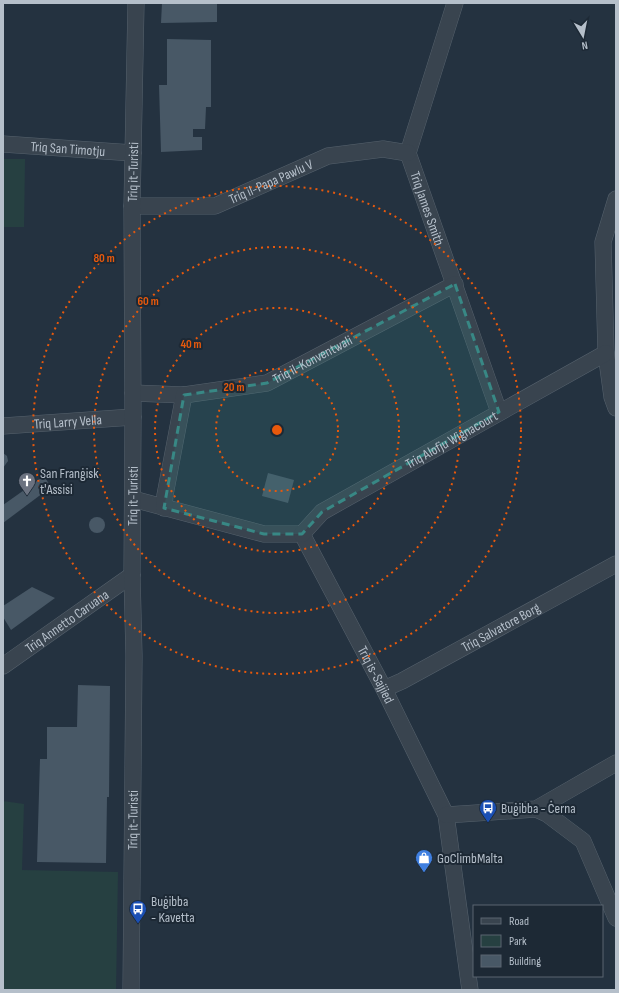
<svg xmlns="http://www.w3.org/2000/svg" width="619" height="993" font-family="'Sofia Sans Condensed',sans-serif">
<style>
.green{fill:#264041}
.building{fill:#485866}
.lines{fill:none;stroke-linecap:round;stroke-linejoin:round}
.minor-casing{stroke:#56626d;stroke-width:17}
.minor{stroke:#39444f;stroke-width:16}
.marked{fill:#388885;fill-opacity:0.2;stroke:#388885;stroke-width:3;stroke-dasharray:8 5;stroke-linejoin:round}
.ring{fill:none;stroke:#e8590c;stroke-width:2;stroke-dasharray:2 4}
.labels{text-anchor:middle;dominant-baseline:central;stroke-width:4;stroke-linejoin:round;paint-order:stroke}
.street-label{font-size:14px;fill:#b5bfca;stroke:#1d2935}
.poi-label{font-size:14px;fill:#b5bfca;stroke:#1d2935;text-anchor:start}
.centre{fill:#e8590c;stroke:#1d2935;stroke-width:2}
.ring-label{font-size:12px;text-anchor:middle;font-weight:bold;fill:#e8590c;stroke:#1d2935;stroke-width:4;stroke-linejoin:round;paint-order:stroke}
</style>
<rect width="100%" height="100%" fill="#243240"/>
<g class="green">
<path d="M3,159H25L24,227H3Z"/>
<path d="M3,801L24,804L22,870L118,872L116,990H3Z"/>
</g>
<g class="building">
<path d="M162,3H217V22L161,23Z"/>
<path d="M167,39L211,40V107H206L205,129H193V137H202V150L161,152L159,85H167Z"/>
<path d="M3,453L7,456L8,461L3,468Z"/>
<path d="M268,473L294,480L288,503L262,496Z"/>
<path d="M44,476L51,487L3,523V505Z"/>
<circle cx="97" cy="525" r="8"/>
<path d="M32,587L55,598L11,630L3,617V606Z"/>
<path d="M78,685L110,686L109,797H107L106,863L37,862L40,759H47V727H77Z"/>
</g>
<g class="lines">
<defs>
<g id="minor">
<path id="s1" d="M455,3L408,153L499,412"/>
<path id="s2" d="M3,144L133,153"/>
<path d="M616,199L603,242L606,353L612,397L616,408"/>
<path id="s3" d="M132,206H215L328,156L383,149L408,153"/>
<path id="s4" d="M133,393L184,395L267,383L455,284"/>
<path id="s5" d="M3,426L133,417"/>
<path d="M133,499L264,534H302"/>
<path d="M164,508L165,495L184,395"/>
<path id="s6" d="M302,534L384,689L446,815L470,990"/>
<path id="s7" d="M302,534L322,512L606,353"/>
<path id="s8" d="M3,666L132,575"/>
<path id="s9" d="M384,689L402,681L616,564"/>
<path d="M536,809L547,814L583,841L616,918"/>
<path d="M446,815L536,809L616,763"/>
<path id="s10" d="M131,990L134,656L132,575L133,417L132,206L136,3"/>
</g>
</defs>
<use href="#minor" class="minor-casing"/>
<use href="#minor" class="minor"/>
</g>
<path class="marked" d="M455,284L499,412L322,512L302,534H264L164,508L184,395L267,383Z"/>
<g class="ring">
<circle cx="277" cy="430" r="61"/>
<circle cx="277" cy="430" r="122"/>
<circle cx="277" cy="430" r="183"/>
<circle cx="277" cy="430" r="244"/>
</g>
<defs>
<symbol id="church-pin" viewBox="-11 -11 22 30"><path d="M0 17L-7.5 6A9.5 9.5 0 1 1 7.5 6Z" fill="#6b7280" stroke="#1d2935"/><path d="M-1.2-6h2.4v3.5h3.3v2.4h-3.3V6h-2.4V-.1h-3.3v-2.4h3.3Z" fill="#fff"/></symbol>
<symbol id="bus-pin" viewBox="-11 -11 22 30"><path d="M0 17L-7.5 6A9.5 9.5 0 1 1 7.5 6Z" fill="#1a4fb4" stroke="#1d2935"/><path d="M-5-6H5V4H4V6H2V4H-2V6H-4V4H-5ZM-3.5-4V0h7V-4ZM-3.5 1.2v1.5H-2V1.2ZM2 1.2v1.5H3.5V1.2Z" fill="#fff"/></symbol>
<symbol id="shop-pin" viewBox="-11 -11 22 30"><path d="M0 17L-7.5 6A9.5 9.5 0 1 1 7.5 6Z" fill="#3f7fe0" stroke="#1d2935"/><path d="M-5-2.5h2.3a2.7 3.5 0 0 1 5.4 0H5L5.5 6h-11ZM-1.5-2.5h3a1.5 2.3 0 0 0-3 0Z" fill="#fff"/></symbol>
</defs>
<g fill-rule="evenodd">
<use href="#church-pin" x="17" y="471" width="20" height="27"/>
<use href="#bus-pin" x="478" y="798" width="20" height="27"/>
<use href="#shop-pin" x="414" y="848" width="20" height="27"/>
<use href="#bus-pin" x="128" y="899" width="20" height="27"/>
</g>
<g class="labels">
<g class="street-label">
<text stroke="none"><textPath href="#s2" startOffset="65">Triq San Timotju</textPath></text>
<text stroke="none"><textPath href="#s10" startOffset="818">Triq it-Turisti</textPath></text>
<text stroke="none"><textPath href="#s3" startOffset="144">Triq il-Papa Pawlu V</textPath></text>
<text stroke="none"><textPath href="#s1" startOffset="216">Triq James Smith</textPath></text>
<text stroke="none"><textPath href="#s4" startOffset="186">Triq il-Konventwali</textPath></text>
<text stroke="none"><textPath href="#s5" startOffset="65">Triq Larry Vella</textPath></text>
<text stroke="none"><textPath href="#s7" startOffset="178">Triq Alofju Wignacourt</textPath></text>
<text stroke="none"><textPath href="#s10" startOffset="494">Triq it-Turisti</textPath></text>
<text stroke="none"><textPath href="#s8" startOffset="78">Triq Annetto Caruana</textPath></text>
<text stroke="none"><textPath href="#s9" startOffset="132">Triq Salvatore Borg</textPath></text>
<text stroke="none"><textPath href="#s6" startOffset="159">Triq is-Sajjied</textPath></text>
<text stroke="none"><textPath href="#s10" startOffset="170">Triq it-Turisti</textPath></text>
</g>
<g class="poi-label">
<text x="40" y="473">San Franġisk<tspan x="40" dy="16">t'Assisi</tspan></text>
<text x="501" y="808">Buġibba - Ċerna</text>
<text x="437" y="858">GoClimbMalta</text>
<text x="151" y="901">Buġibba<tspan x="151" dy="16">- Kavetta</tspan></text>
</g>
</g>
<circle cx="277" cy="430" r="6" class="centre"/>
<g class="ring-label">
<text x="104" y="262">80 m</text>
<text x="148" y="305">60 m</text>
<text x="191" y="348">40 m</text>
<text x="234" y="391">20 m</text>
</g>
<rect width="619" height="993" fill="none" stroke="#b5bfca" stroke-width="8"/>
<rect x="473" y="905" width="130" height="72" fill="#1d2935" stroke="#5a6571"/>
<rect x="481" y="918" width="20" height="6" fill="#39444f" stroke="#5a6571"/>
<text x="509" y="925" font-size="12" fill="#b5bfca">Road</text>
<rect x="481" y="935" width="20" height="12" fill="#264041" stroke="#5a6571"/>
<text x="509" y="945" font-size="12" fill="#b5bfca">Park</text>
<rect x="481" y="955" width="20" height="12" fill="#485866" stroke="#5a6571"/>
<text x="509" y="965" font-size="12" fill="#b5bfca">Building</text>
<g transform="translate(583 36) rotate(170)" stroke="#1d2935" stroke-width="3" paint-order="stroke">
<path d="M0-3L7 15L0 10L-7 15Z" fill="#b5bfca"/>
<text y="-6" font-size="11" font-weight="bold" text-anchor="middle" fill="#b5bfca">N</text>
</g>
</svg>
